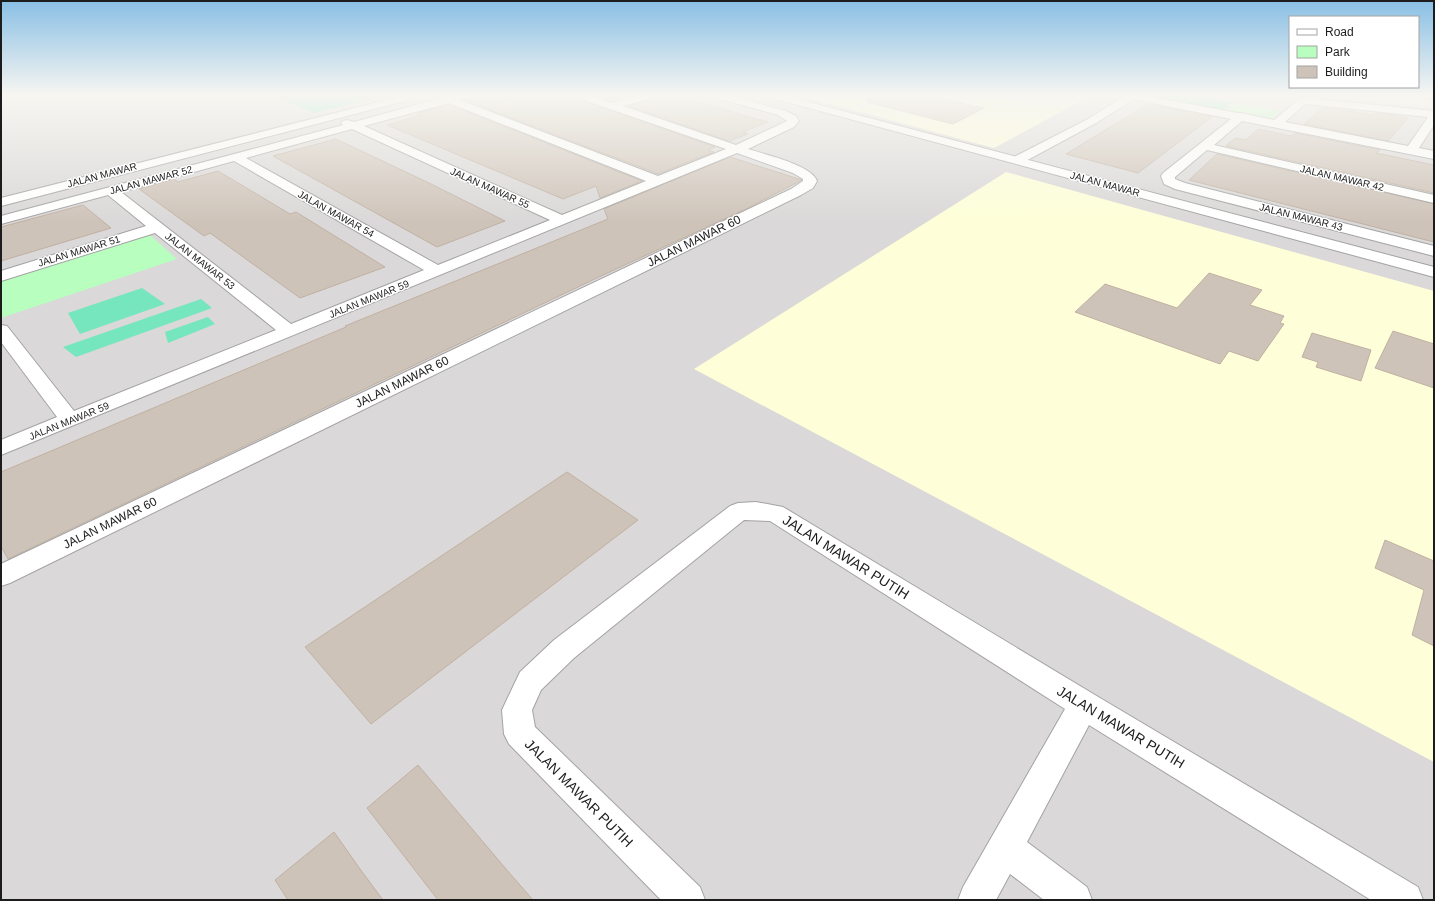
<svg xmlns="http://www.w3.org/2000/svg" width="1435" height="901" font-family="Arial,sans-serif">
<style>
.residential{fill:#dad8d8}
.education{fill:#feffd8}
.park{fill:#b7febf}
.pitch{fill:#75e6be}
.building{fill:#cec3b9;stroke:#c1b0a1}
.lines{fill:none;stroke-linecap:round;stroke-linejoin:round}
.minor-casing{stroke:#a3a3a3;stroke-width:2}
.tertiary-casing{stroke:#a3a3a3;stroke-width:2}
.trunk-casing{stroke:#e61456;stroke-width:2}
.minor{fill:#fff;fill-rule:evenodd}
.tertiary{fill:#fff;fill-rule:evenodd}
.trunk{fill:#f6aa92;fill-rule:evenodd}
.labels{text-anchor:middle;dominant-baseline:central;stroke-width:3;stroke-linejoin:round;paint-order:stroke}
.far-street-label{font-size:10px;fill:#1c1c1c;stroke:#fff}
.street-label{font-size:12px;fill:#1c1c1c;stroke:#fff}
.near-street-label{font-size:14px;fill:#1c1c1c;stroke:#fff}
</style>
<rect width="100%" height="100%" fill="#eeeae0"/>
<path class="residential" d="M1,96H1331L1434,108V900H1Z"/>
<g class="education">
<path d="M801,96H1090L994,148Z"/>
<path d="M1006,172L1434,291V762L694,369Z"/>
</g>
<g class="park">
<path d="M1236,103L1281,111L1271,121L1223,112Z"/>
<path d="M150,235L177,259L1,318V281Z"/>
</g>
<g class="pitch">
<path d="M275,96H384L314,113Z"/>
<path d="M1149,96H1201L1232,102L1221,111Z"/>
<path d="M142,288L165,304L80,334L68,313Z"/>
<path d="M201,299L212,308L76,357L63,347Z"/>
<path d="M208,317L215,324L168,343L165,332Z"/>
</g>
<g class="building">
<path d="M480,96H576L578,99L715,147L708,150L714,152L658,174L465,100Z"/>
<path d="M594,96H633L612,101Z"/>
<path d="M653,96H676L768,122L743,132L748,134L729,141L628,106L651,99Z"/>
<path d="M868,96H930L984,108L953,124L867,102Z"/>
<path d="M1148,104L1212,117L1138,173L1066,154Z"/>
<path d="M449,105L642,181L600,198L596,186L563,199L387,125L420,115L417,113Z"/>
<path d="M1323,107L1374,115L1375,113L1391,115L1408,118L1388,141L1304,124Z"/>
<path d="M1258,129L1291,136L1295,133L1380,150L1376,153L1434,165V193L1226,146L1235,138L1246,140Z"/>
<path d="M336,139L427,182L505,221L437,247L273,156Z"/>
<path d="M1217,154L1434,204V242L1189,180Z"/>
<path d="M730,157L802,180L748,208L599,277L8,559L1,546V472L346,327L345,326L608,219L604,209Z"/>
<path d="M218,171L290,214L296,212L385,267L300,298L210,233L204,236L139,189L174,179L178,182Z"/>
<path d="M83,205L111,228L1,261V227Z"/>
<path d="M1209,273L1262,290L1250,305L1284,316L1280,323L1284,324L1258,361L1229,351L1220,364L1075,312L1105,284L1177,308Z"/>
<path d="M1393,331L1434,344V388L1375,368Z"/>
<path d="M1312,333L1371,350L1361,381L1316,367L1318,362L1302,357Z"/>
<path d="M567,472L638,520L371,724L305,647Z"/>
<path d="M1385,540L1434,561V646L1412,635L1424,590L1375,568Z"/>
<path d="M418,765L506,869L533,900H438L367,808Z"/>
<path d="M334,832L360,869L383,900H288L275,880Z"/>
</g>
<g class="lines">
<defs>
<g id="minor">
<path d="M448,96H468L467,98L460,100L658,176L726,149L578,98L577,96H591L612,103L637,96H652L651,98L623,106L736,145L787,121L778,115L717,98L716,96H731L786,111L796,116L799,121L794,127L748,149C763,154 812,165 817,181L813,188L801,195L10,583L1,586V564L791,189L803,181V179L793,173L737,153L1,455V440L57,417L1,342V325L7,326L74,411L276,330L155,233L1,281V271L146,226L108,195L1,224V216L343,125L341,123L343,121L347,120L354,122ZM449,103L646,181L562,215L364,126ZM352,129L550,220L438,265L246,158ZM234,161L424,270L291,324L121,192Z"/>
<path d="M1125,96H1146L1238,113H1241L1274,120L1298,100L1307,98L1434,111V125L1419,148L1434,151V159L1242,121L1214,145L1434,195V203L1207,150L1175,177V179L1185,183L1434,246V256L1175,189L1164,184L1161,176L1163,173L1231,119L1137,100L1131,101L1096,123L1022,163H1014L1012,160L1014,157L1088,119ZM1305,104H1307L1428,117L1408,146L1285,122Z"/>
<path d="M756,502L783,507L1095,695L1418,887L1423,900H1371L1089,725L1027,842L1087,887L1092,900H1044L1010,874L996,900H958L963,887L1065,709L770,521L744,520L574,658L541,690L532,710L535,727L700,887L705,900H661L509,744L504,734L502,710L520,672L554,640L730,506L738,503Z"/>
</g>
<g id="tertiary">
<path d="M402,96H417L416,98L1,206V198Z"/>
<path d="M771,96H786L1434,267V277L772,98Z"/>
</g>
<path id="trunk" d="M1421,96H1434V99H1426Z"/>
</defs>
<use href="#minor" class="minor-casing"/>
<use href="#tertiary" class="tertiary-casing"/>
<use href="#trunk" class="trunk-casing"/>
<use href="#minor" class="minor"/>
<use href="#tertiary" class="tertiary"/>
<use href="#trunk" class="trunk"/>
</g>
<linearGradient id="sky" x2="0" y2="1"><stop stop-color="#89bfe5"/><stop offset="0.43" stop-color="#f7f6f1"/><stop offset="1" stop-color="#f7f6f1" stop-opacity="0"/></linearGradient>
<rect width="1435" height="222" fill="url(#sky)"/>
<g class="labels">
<g class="far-street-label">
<text transform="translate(102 175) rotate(-15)">JALAN MAWAR</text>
<text transform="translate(1342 178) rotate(13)">JALAN MAWAR 42</text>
<text transform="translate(151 180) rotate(-15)">JALAN MAWAR 52</text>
<text transform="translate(1105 184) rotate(15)">JALAN MAWAR</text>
<text transform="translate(490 188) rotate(24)">JALAN MAWAR 55</text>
<text transform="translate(336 214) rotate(29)">JALAN MAWAR 54</text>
<text transform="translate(1301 217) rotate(14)">JALAN MAWAR 43</text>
<text transform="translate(79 251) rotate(-17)">JALAN MAWAR 51</text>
<text transform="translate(200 261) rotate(38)">JALAN MAWAR 53</text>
<text transform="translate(369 299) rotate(-22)">JALAN MAWAR 59</text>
<text transform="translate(69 421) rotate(-22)">JALAN MAWAR 59</text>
</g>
<g class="street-label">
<text transform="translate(694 241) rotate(-26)">JALAN MAWAR 60</text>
<text transform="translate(402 382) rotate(-26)">JALAN MAWAR 60</text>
<text transform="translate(110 523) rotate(-26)">JALAN MAWAR 60</text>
</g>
<g class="near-street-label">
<text transform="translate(846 557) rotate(32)">JALAN MAWAR PUTIH</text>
<text transform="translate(1121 727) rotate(31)">JALAN MAWAR PUTIH</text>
<text transform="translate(579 793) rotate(45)">JALAN MAWAR PUTIH</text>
</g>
</g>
<rect width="1435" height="901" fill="none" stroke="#1c1c1c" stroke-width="4"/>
<rect x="1289" y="16" width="130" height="72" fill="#ffffff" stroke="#a4a4a4"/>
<rect x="1297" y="29" width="20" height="6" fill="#ffffff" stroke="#a4a4a4"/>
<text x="1325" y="36" font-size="12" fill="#1c1c1c">Road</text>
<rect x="1297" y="46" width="20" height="12" fill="#b7febf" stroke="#a4a4a4"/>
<text x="1325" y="56" font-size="12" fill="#1c1c1c">Park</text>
<rect x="1297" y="66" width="20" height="12" fill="#cec3b9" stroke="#a4a4a4"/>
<text x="1325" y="76" font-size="12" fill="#1c1c1c">Building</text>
</svg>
